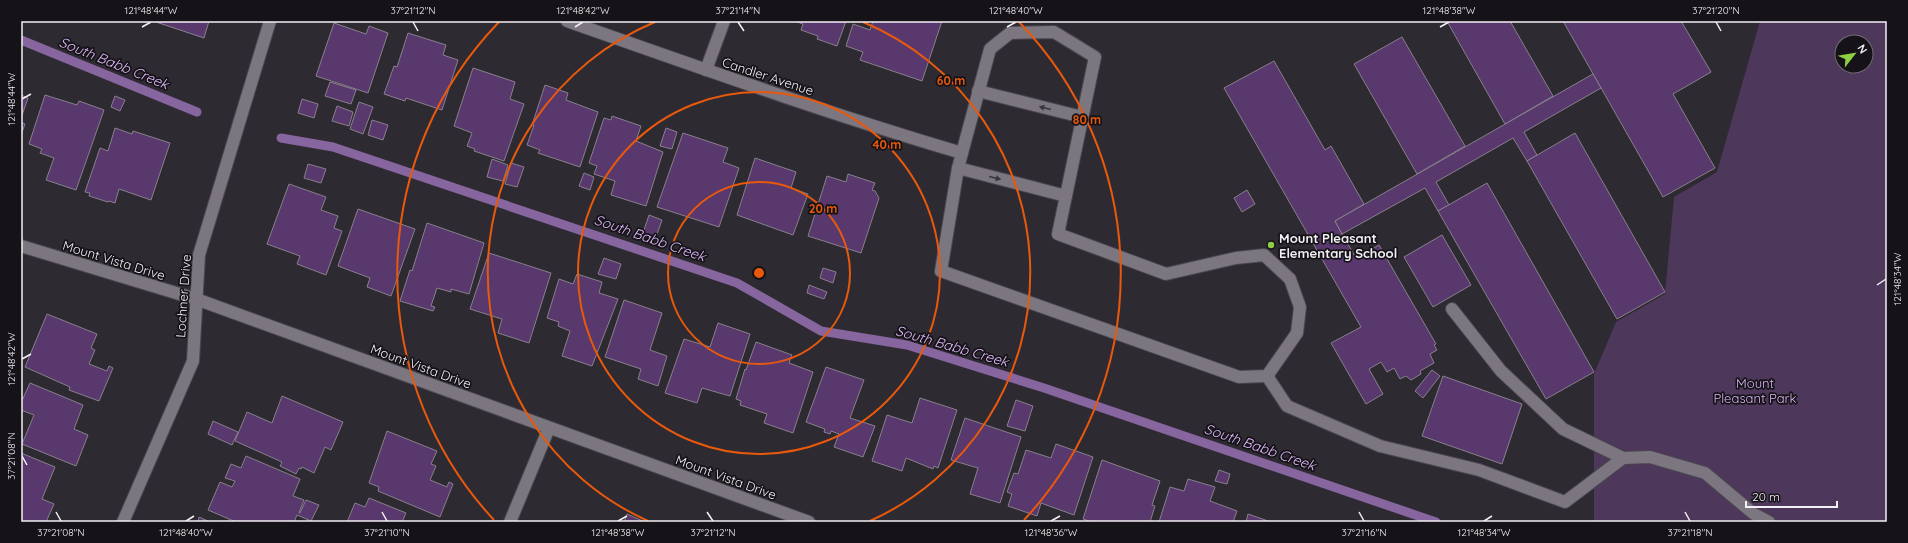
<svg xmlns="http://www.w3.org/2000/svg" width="1908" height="543" font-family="Quicksand,sans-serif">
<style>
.green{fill:#4d375b;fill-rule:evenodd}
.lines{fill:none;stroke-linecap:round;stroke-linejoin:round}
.stream{stroke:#87659e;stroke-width:9}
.building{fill:#58386d;stroke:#87818b}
.service-casing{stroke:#4b474e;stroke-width:14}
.minor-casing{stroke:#4b474e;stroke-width:14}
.service{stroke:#7b767f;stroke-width:12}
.minor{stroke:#7b767f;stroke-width:12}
.oneway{fill:#39363b}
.ticks{fill:none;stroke:#f3f0f5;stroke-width:1.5}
.ring{fill:none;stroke:#e8590c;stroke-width:2}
.poi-dot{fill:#8ece43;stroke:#151317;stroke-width:1.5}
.labels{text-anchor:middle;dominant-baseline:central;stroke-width:3.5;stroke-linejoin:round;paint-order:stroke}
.street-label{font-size:13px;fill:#f3f0f5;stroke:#151317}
.poi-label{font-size:13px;font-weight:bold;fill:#f3f0f5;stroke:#151317;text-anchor:start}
.park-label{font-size:13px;fill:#dbb5f7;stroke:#151317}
.water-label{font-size:14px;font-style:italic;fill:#e2bbfe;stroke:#151317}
.centre{fill:#e8590c;stroke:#151317;stroke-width:2}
.ring-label{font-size:12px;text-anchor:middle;font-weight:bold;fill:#e8590c;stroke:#151317;stroke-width:3.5;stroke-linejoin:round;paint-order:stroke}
.neatline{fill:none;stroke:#f3f0f5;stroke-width:1.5}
.ticks-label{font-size:10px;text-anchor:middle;fill:#f3f0f5}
</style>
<rect width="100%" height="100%" fill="#2e2a32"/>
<path class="green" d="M1760,21H1887V522H1594V374L1616,322L1665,294L1674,197L1717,172ZM1842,42H1866V66H1842Z"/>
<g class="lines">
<g class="stream">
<path d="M21,40L197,112"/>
<path d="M281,138L333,147L737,283L821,331L907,345L1044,388L1436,522"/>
</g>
</g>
<g class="building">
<path d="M153,21H209L204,38Z"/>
<path d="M794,21H846L837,46L817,39L818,36L801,30L803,24Z"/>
<path d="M873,21H942L922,81L860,60L863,52L846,46L853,24L870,30Z"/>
<path d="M1452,21H1510L1553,96L1505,124L1448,23Z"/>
<path d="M1563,21H1681L1711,72L1673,94L1715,168L1663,197Z"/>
<path d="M334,23L366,34L369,26L388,33L368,93L316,76Z"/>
<path d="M408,33L446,45L443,55L458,60L442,110L406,98L405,101L384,94L394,66L397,67Z"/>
<path d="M1402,37L1465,146L1417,174L1354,64Z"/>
<path d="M1274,61L1325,150L1331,146L1364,204L1335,221L1342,234L1356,258L1379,245L1436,344L1434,345L1437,350L1430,354L1434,363L1420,371L1421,374L1411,380L1406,376L1400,379L1394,368L1387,372L1381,362L1369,369L1383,394L1366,404L1331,343L1361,327L1224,88Z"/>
<path d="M473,68L515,82L510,99L524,104L504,161L474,151L475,149L467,146L472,133L454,126Z"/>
<path d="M1593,74L1601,88L1524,132L1537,155L1527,161L1513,138L1436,182L1449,205L1438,211L1425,188L1342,234L1335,221Z"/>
<path d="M330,82L356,90L351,104L325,96Z"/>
<path d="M545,85L568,93L566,100L598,112L580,167L538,153L540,150L527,145L534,125H532Z"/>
<path d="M21,95L28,98L21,118Z"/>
<path d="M45,95L77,105L79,101L104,110L76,190L46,180L54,158L40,153L42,149L29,144Z"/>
<path d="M115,96L125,100L120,111L111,107Z"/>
<path d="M302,99L318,104L314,118L298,113Z"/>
<path d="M359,102L373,107L363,134L350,129Z"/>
<path d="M337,106L353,112L349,126L332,121Z"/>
<path d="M612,116L641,126L636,141L663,152L646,206L611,195L615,181L594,174L597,166L589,163L604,118L611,120Z"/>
<path d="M372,120L388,125L383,140L368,135Z"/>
<path d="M21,122L25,124L21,135Z"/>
<path d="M115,128L132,134L133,131L170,143L151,200L119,189L115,203L109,201L108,202L89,196L90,193L85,192L100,148L108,151Z"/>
<path d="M666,128L677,132L672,149L660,146Z"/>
<path d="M683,133L728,148L723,162L739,168L719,227L657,207Z"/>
<path d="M1575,133L1665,292L1617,319L1527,161Z"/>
<path d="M755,158L796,172L791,188L808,194L793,235L737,215Z"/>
<path d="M492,159L508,165L503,181L487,177Z"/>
<path d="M511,163L524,167L517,187L505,184Z"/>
<path d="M308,164L326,169L321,183L304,178Z"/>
<path d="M584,173L594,177L590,190L579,186Z"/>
<path d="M848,174L875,183L872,190L875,191L879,198L861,253L808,236L827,176L846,182Z"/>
<path d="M1487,183L1594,372L1546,399L1438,211Z"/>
<path d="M289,184L326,197L321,210L338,216L334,228L342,231L326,275L297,264L300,256L267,244Z"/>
<path d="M1247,190L1255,204L1242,212L1234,198Z"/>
<path d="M358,209L415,229L391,296L367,287L370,278L338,266Z"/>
<path d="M649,215L662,220L656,237L643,233Z"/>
<path d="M427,223L484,243L469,294L451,289V292L437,288L431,306L435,307L433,311L400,301L410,270L412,271Z"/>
<path d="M1442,235L1471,285L1433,307L1404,257Z"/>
<path d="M489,253L551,273L529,343L498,333L502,319L470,309Z"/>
<path d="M604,258L621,264L616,279L598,274Z"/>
<path d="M823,268L836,272L833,283L820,278Z"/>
<path d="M577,274L602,282L599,293L618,299L592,366L562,356L570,331L558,326L559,322L547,318L559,279L573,284Z"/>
<path d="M809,285L827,292L824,299L807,293Z"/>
<path d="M624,300L662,313L650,350L667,356L658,386L638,379L641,369L605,357Z"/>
<path d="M47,314L97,334L91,348L95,350L89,364L107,371L109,366L113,368L99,401L69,390L70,387L25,367Z"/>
<path d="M718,323L750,334L730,396L702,388L697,403L665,393L684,339L710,347Z"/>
<path d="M756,342L792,355L789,363L813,372L793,433L764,423L767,414L740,405L741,401L736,399L745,369L746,370Z"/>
<path d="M826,367L864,380L850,418L875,426L863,457L834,447L839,434L831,431L830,434L824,432L825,429L806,422Z"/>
<path d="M1432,370L1440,376L1423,398L1415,391Z"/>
<path d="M1443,376L1522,404L1502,464L1422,436Z"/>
<path d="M30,383L83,405L74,429L88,435L76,466L22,444L34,415L21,410V403Z"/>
<path d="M282,396L343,422L331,450L325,447L314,473L302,467L301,469L299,468L296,474L280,466L282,462L235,441L247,412L272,423Z"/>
<path d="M920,398L957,410L938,468L934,466L933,469L906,458L902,471L872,461L887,415L912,423Z"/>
<path d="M1016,400L1033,406L1025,431L1007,426Z"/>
<path d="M965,418L1021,437L1000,503L970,494L978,468L951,460Z"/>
<path d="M213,421L238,432L232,445L208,434Z"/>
<path d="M387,431L437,451L431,464L436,466L430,480L447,487L449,482L453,484L440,517L378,491L379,487L369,483Z"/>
<path d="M1056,444L1093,457L1074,515L1041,503L1037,516L1008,506L1012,494L1007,492L1014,473L1018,474L1026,450L1051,458Z"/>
<path d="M21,453L55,467L42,499L54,504L46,522H21Z"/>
<path d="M246,456L300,479L293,496L304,500L299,513H300L306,500L319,505L311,521L297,515L294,522H236L208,510L220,482L232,487L235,481L225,478L231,464L241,468Z"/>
<path d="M1102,460L1160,481L1152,505L1155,506L1150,522H1092L1083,519Z"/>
<path d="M1219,470L1230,474L1227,484L1215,481Z"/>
<path d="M1188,479L1215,487L1210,501L1237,511L1233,522H1159L1170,487L1184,491Z"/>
<path d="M369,498L406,513L402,522H347L355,503L365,507Z"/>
<path d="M627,514L645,522H624Z"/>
<path d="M1248,514L1271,522H1246Z"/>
<path d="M199,517L210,522H198Z"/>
</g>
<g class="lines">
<defs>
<g id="service">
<path d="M1054,32L1095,57L1058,234L1166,274L1236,258L1264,255L1290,279L1300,307L1297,333L1267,376L1239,377L941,271L958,168L990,49L1010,33Z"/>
<path d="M978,91L1082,117"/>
<path d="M958,168L1066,196"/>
<path d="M1452,309L1501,371L1563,429L1623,458L1650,457L1705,473L1754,514L1769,522"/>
<path d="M1267,376L1287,406L1380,446L1479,470L1565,502L1623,458"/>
</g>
<g id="minor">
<path d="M567,21C698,67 829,114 962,153"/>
<path d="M706,70L724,21"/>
<path d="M21,246L196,299L809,522"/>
<path d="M123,522L193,361L199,255L270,21"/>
<path d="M510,522L549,428"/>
</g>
</defs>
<use href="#service" class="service-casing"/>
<use href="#minor" class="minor-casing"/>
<use href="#service" class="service"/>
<use href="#minor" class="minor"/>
</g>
<defs><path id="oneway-solid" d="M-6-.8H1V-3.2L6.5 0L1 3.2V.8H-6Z"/></defs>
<g class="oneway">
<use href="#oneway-solid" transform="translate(1045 108) rotate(-166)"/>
<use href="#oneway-solid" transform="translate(995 178) rotate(14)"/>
</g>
<path class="ticks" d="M413,22L418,31M738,22L744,31M1716,22L1721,31M142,27L151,22M575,27L583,22M1007,27L1016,22M1440,27L1449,22M22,99L31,94M1877,285L1886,279M22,359L31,354M22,456L27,465M56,512L61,521M382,512L387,521M707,512L713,521M1359,512L1364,521M1685,512L1690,521M186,521L194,516M618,521L627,516M1051,521L1060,516M1484,521L1492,516"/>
<g class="ring">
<circle cx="759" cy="273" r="91"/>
<circle cx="759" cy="273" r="181"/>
<path d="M648 521A272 272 0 0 1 655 22M863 22A272 272 0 0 1 870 521"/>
<path d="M494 520A362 362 0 0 1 499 22M1019 22A362 362 0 0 1 1024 520"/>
</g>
<circle class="poi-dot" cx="1271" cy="245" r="4"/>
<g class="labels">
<g class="street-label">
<text transform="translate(768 76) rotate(18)">Candler Avenue</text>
<text transform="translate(114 260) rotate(17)">Mount Vista Drive</text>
<text transform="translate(183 296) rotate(-86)">Lochner Drive</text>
<text transform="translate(421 366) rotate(20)">Mount Vista Drive</text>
<text transform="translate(726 477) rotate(20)">Mount Vista Drive</text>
</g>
<g class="poi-label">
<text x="1279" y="238">Mount Pleasant<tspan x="1279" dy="15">Elementary School</tspan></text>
</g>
<g class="park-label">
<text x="1755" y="383">Mount<tspan x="1755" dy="15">Pleasant Park</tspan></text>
</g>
<g class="water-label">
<text transform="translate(114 63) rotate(22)">South Babb Creek</text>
<text transform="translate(650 238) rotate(19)">South Babb Creek</text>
<text transform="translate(952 346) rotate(16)">South Babb Creek</text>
<text transform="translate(1260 447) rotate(19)">South Babb Creek</text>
</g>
</g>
<circle cx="759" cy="273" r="6" class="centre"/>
<g class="ring-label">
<text x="951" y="85">60 m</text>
<text x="1087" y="124">80 m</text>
<text x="887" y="149">40 m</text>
<text x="823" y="213">20 m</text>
</g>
<rect width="1908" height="543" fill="none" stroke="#151317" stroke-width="44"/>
<g transform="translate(1854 54) rotate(59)"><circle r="19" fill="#151317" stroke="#6e6b70"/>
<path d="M0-3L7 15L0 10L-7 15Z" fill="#8ece43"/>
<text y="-6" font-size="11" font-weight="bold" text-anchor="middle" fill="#f3f0f5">N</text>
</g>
<path d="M1746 501v6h91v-6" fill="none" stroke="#f3f0f5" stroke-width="2"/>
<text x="1752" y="501" font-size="12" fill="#f3f0f5" stroke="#151317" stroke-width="3" paint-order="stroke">20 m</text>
<rect x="22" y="22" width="1864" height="499" class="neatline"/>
<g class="ticks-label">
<text x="151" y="14">121°48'44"W</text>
<text x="413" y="14">37°21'12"N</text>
<text x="583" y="14">121°48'42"W</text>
<text x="738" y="14">37°21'14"N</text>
<text x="1016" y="14">121°48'40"W</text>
<text x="1449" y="14">121°48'38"W</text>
<text x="1716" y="14">37°21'20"N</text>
<text transform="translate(11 99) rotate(-90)" y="4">121°48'44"W</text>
<text transform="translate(1897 279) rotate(-90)" y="4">121°48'34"W</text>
<text transform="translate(11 359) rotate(-90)" y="4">121°48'42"W</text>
<text transform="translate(11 456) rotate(-90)" y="4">37°21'08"N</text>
<text x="61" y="536">37°21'08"N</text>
<text x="186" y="536">121°48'40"W</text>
<text x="387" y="536">37°21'10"N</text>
<text x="618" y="536">121°48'38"W</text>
<text x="713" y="536">37°21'12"N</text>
<text x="1051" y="536">121°48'36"W</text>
<text x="1364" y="536">37°21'16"N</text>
<text x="1484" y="536">121°48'34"W</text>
<text x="1690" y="536">37°21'18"N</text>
</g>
</svg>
